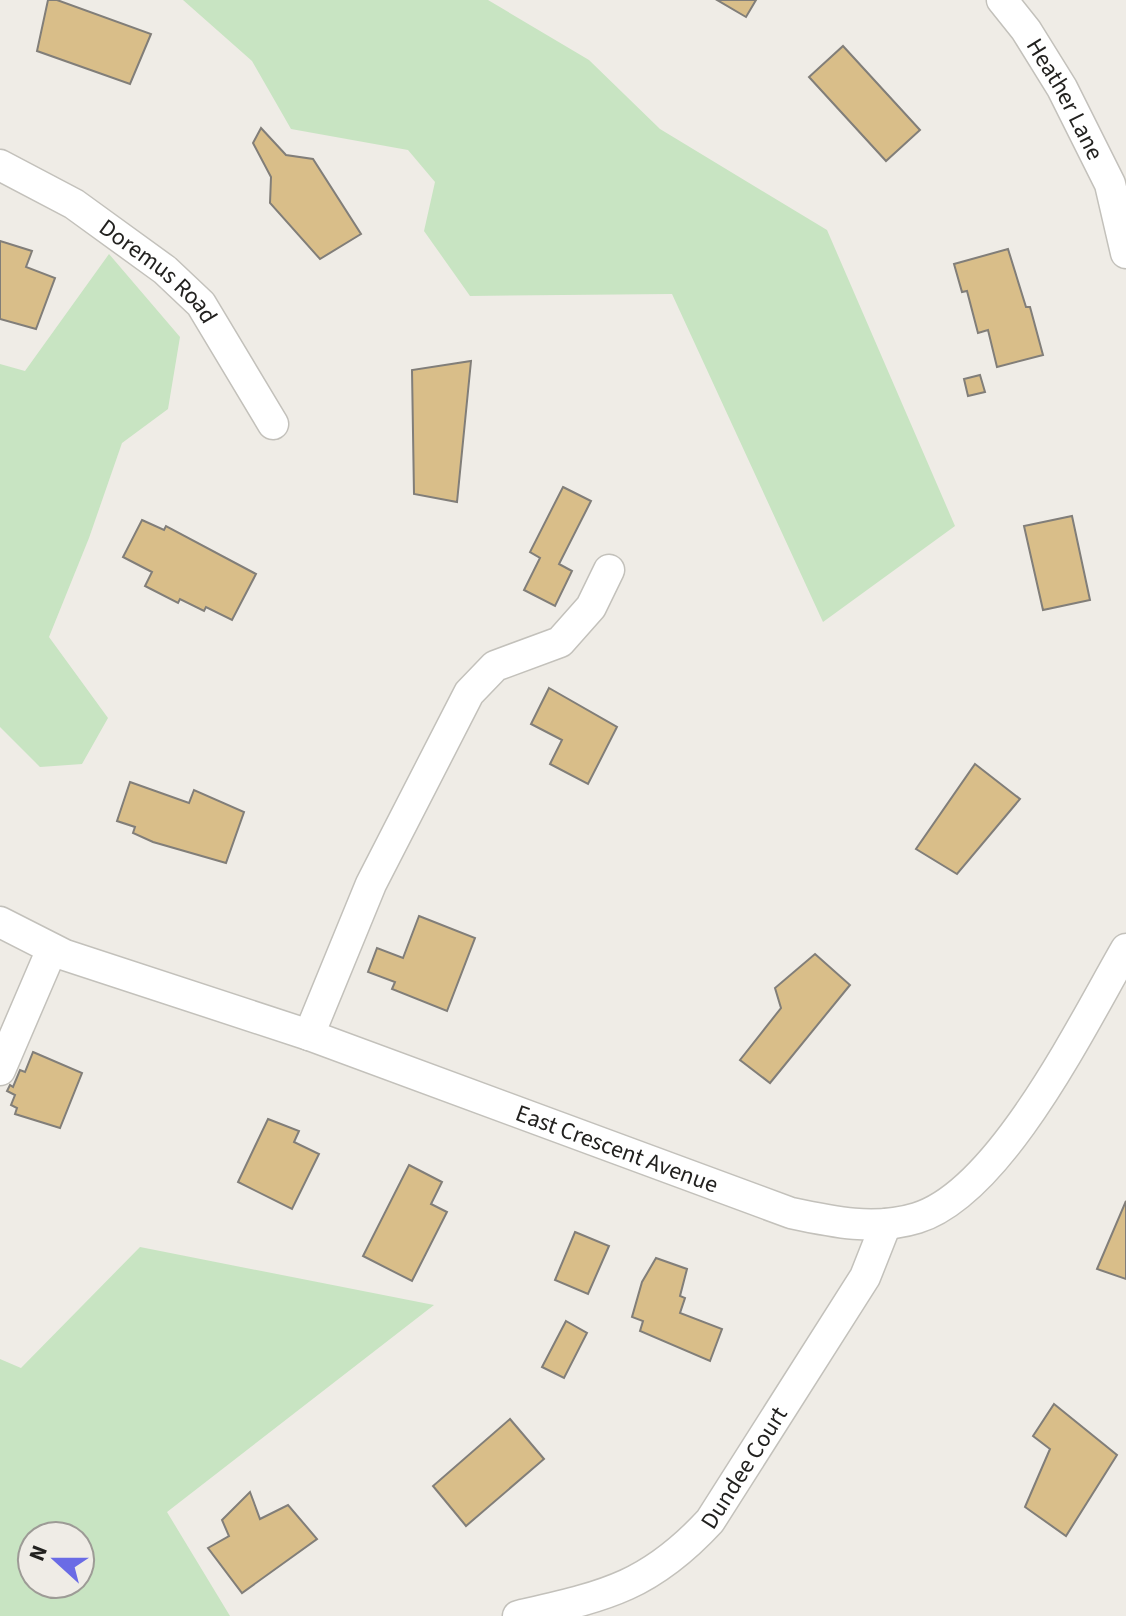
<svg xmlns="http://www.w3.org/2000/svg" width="1126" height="1616" font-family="'Source Sans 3',sans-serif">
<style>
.green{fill:#c8e4c2;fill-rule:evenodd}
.building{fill:#d9be89;stroke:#817e79;stroke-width:2}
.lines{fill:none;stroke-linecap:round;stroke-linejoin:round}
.minor-casing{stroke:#c3c1bb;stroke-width:33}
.minor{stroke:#fff;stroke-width:30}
.labels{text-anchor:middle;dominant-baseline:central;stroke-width:8;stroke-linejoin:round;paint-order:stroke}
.street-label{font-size:24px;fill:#22211f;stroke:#efece6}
</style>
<rect width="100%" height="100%" fill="#efece6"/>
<g class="green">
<path d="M183,0H488L589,60L660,129L827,230L955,526L823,622L672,294L470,296L424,231L435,182L408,150L291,129L252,61Z"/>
<path d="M109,254L180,337L168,409L122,443L89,538L49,637L108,718L82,764L40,767L0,727V364L25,371Z"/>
<path d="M140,1247L434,1305L167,1512L230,1616H0V1359L21,1368ZM32,1536H80V1584H32Z"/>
</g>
<g class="building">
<path d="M48,0H57L151,34L130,84L37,51Z"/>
<path d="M717,0H756L746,17Z"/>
<path d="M843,46L920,130L886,161L809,77Z"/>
<path d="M261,128L286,155L313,159L361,234L320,259L270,203L271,177L253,143Z"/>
<path d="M0,241L32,251L26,267L55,278L36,329L0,319Z"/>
<path d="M1008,249L1026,307H1030L1043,355L997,367L988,330L978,333L967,291L962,292L954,264Z"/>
<path d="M471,361L457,502L414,494L412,370Z"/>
<path d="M980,375L985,392L968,396L964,379Z"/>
<path d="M563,487L591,501L559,564L572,571L555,606L524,590L540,558L530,552Z"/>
<path d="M1072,516L1090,600L1043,610L1024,526Z"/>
<path d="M142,520L164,530L166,526L256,574L232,620L206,607L204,611L180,599L178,603L145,586L152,572L123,557Z"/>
<path d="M549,688L617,727L588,784L550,764L562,740L531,724Z"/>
<path d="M975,764L1020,799L957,874L916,849Z"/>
<path d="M130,782L189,803L194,790L244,812L226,863L153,842L133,833L135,827L117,821Z"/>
<path d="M419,916L475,938L447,1011L392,989L395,982L368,972L377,948L403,958Z"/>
<path d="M815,954L850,985L770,1083L740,1060L781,1008L775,988Z"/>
<path d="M33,1052L82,1073L60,1128L15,1114L17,1108L11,1105L15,1095L7,1091L10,1085L13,1087L20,1070L25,1072Z"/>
<path d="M268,1119L299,1131L294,1142L319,1154L292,1209L238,1182Z"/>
<path d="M409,1165L442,1182L431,1204L447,1212L412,1281L363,1256Z"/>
<path d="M1126,1201V1279L1097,1269Z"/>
<path d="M575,1232L609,1246L588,1294L555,1280Z"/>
<path d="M656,1258L687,1269L680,1296L685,1298L680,1313L722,1329L710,1361L640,1331L643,1321L632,1317L642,1282Z"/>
<path d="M566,1321L587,1333L564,1378L542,1367Z"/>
<path d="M1054,1404L1117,1455L1066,1536L1025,1507L1050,1449L1033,1436Z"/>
<path d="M510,1419L544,1459L466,1526L433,1486Z"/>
<path d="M250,1492L260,1519L288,1505L317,1539L242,1593L208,1548L229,1536L222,1520Z"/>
</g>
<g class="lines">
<defs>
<g id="minor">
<path id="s1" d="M1002,0L1026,30L1062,88L1110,184L1126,253"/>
<path id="s2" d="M0,165L74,204L165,270L201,304L273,424"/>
<path id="s3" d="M0,922L65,955L309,1035L791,1213C833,1222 875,1231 917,1218C1001,1192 1083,1023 1126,949"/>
<path d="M309,1035L371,884L469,693L495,666L560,642L591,607L609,570"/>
<path d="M0,1070L52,949"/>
<path id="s4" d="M518,1616C604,1596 648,1588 710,1521L865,1277L886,1224"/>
</g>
</defs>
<use href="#minor" class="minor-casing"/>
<use href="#minor" class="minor"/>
</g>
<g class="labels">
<g class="street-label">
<text stroke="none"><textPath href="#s1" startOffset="118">Heather Lane</textPath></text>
<text stroke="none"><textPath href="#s2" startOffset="192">Doremus Road</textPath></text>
<text stroke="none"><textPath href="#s3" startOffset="658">East Crescent Avenue</textPath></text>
<text stroke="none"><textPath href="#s4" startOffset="282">Dundee Court</textPath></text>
</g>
</g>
<g transform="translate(56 1560) rotate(291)"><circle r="38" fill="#efece6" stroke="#9d9b96" stroke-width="2"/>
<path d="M0-6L14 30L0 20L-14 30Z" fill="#6a6be5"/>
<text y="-12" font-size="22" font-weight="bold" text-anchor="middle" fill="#22211f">N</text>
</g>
</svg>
